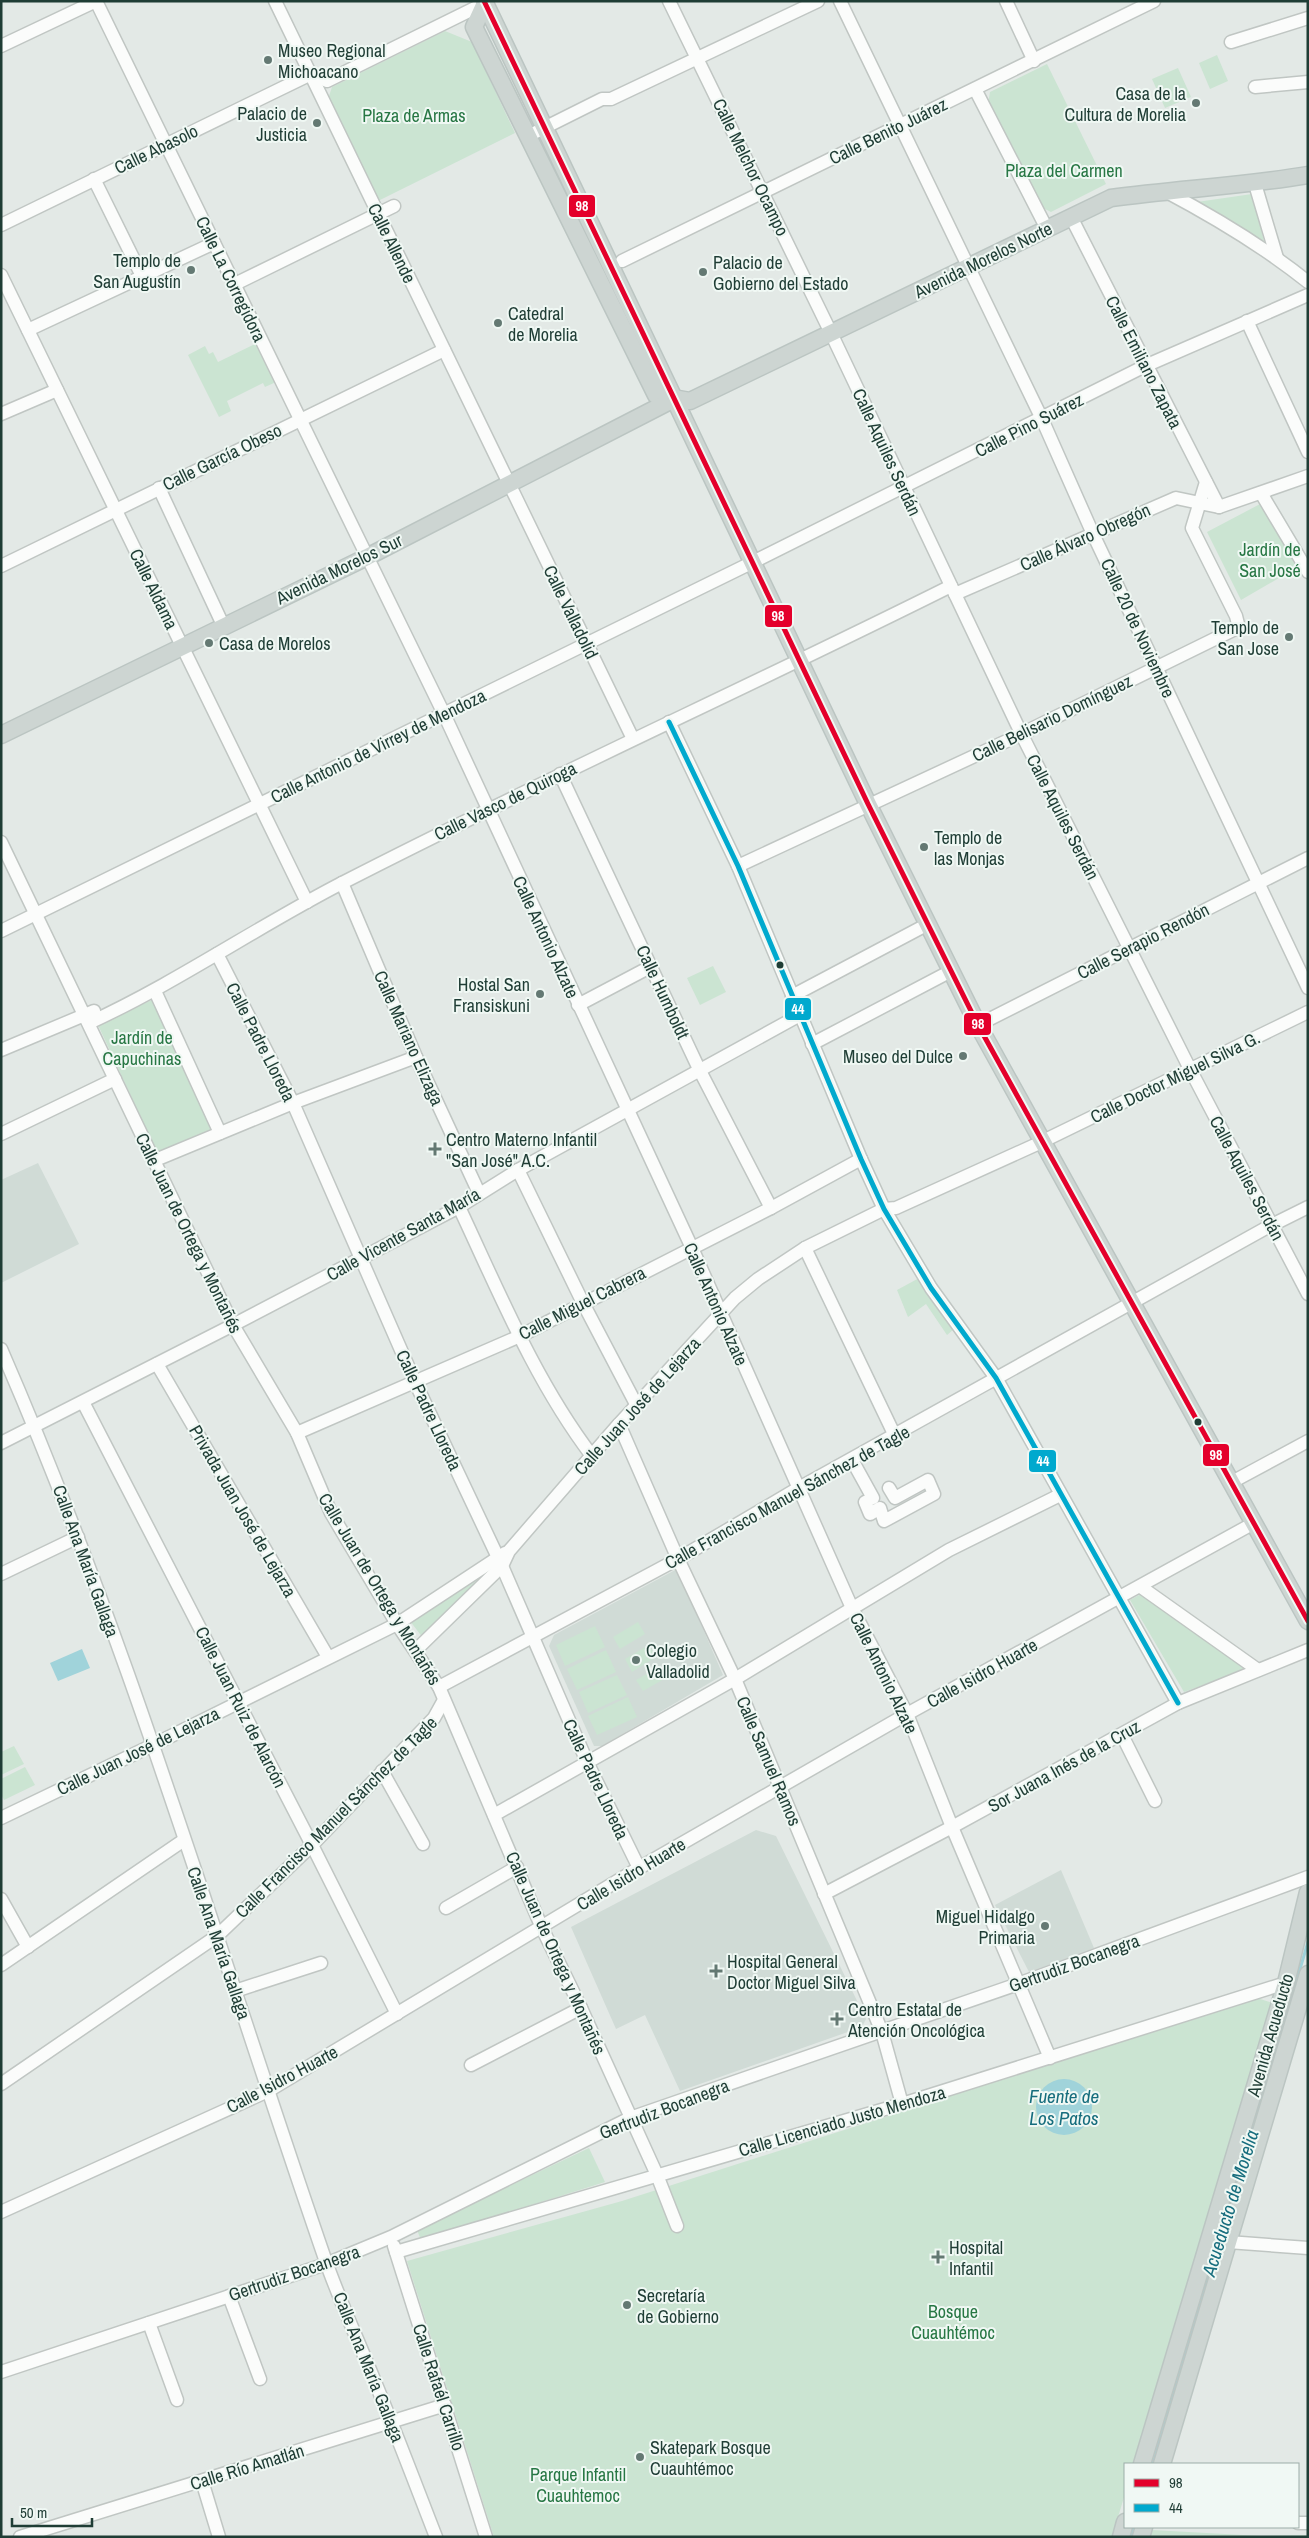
<svg xmlns="http://www.w3.org/2000/svg" width="1309" height="2538" font-family="'Archivo Narrow',sans-serif">
<style>
.built{fill:#d0dbd6}
.green{fill:#cbe4d2}
.water{fill:#a0d3da}
.lines{fill:none;stroke-linecap:round;stroke-linejoin:round}
.stream{stroke:#a0d3da;stroke-width:3}
.minor-casing{stroke:#c0c6c3;stroke-width:15}
.major-casing{stroke:#bbc5c2;stroke-width:19}
.minor{stroke:#fbfcfb;stroke-width:12}
.major{stroke:#cdd5d2;stroke-width:16}
.bus-1-casing{stroke:#f0f8f4;stroke-width:9}
.bus-2-casing{stroke:#f0f8f4;stroke-width:9}
.bus-1{stroke:#e4002b;stroke-width:5}
.bus-2{stroke:#00a9ce;stroke-width:5}
.poi-dot{fill:#647973;stroke:#f0f8f4;stroke-width:2}
.bus-dot{fill:#1f3d35;stroke:#f0f8f4;stroke-width:2}
.labels{text-anchor:middle;dominant-baseline:central;stroke-width:4;stroke-linejoin:round;paint-order:stroke}
.poi-label{font-size:18px;fill:#1f3d35;stroke:#f0f8f4;text-anchor:start}
.park-label{font-size:18px;fill:#277744;stroke:#f0f8f4}
.street-label{font-size:18px;fill:#1f3d35;stroke:#f0f8f4}
.water-label{font-size:19px;font-style:italic;fill:#166d7d;stroke:#f0f8f4}
.line-badge{stroke:#f0f8f4;stroke-width:2}
.badge-label{font-size:14px;text-anchor:middle;font-weight:bold;fill:#fff}
</style>
<rect width="100%" height="100%" fill="#e3e9e6"/>
<g class="built">
<path d="M38,1163L79,1244L1,1283V1180Z"/>
<path d="M677,1569L723,1675L602,1746H594L549,1646L554,1635Z"/>
<path d="M756,1830L776,1836L866,2019L862,2027L680,2091L645,2015L616,2029L571,1927Z"/>
<path d="M1061,1870L1094,1948L1029,1972L995,1905Z"/>
</g>
<g class="green">
<path d="M445,31L472,42L515,133L378,201L328,99L332,87Z"/>
<path d="M1217,55L1228,81L1210,89L1199,63Z"/>
<path d="M1047,64L1106,184L1051,212L1039,206L988,104L990,92Z"/>
<path d="M1178,68L1191,97L1165,108L1152,79Z"/>
<path d="M1252,194L1265,245L1197,202Z"/>
<path d="M257,343L276,382L265,387L263,383L227,401L231,411L219,417L188,355L205,346L209,354L213,352L218,362Z"/>
<path d="M1262,503L1298,567L1241,600L1207,532Z"/>
<path d="M713,966L726,992L700,1005L687,978Z"/>
<path d="M154,999L214,1131L157,1152L98,1025Z"/>
<path d="M921,1277L954,1329L947,1335L926,1304L908,1317L897,1290Z"/>
<path d="M484,1572L426,1638H423L410,1621Z"/>
<path d="M1141,1594L1246,1669L1184,1692L1130,1600Z"/>
<path d="M638,1622L645,1634L620,1649L613,1637Z"/>
<path d="M595,1626L605,1647L565,1666L556,1645Z"/>
<path d="M649,1645L656,1657L632,1672L625,1659Z"/>
<path d="M606,1650L616,1672L577,1690L567,1669Z"/>
<path d="M659,1667L666,1678L643,1691L636,1680Z"/>
<path d="M617,1675L627,1695L588,1713L579,1692Z"/>
<path d="M628,1697L637,1717L597,1735L588,1716Z"/>
<path d="M14,1746L24,1764L1,1775V1752Z"/>
<path d="M25,1767L35,1785L4,1800L1,1794V1779Z"/>
<path d="M1257,1998L1276,2004L1135,2464H1125V2494L1112,2537H494L407,2261L622,2201Z"/>
<path d="M589,2148L605,2182L421,2240L417,2230Z"/>
<path d="M1152,2530L1261,2536L1308,2535V2537H1150Z"/>
</g>
<g class="water">
<path d="M82,1649L90,1668L58,1681L50,1663Z"/>
<circle cx="1064" cy="2107" r="28"/>
</g>
<g class="lines">
<g class="stream">
<path d="M1153,2464L1308,1942"/>
<path d="M1131,2537L1134,2527"/>
</g>
<defs>
<g id="minor">
<path d="M96,1L444,714L692,1248L852,1608L907,1714L952,1827L1050,2058"/>
<path d="M275,1L633,739"/>
<path d="M669,1L831,333L1021,733L1191,1071L1308,1294"/>
<path d="M840,1L1042,419L1093,534L1308,988"/>
<path d="M1006,1L1034,61"/>
<path d="M1231,42L1308,18"/>
<path d="M1,46L96,1"/>
<path d="M311,74L327,81L485,3"/>
<path d="M1255,87L1308,82"/>
<path d="M975,89L1047,229"/>
<path d="M528,136L602,99H611L818,1"/>
<path d="M94,179L143,278"/>
<path d="M1255,184L1277,258"/>
<path d="M1165,191C1216,218 1263,246 1308,282"/>
<path d="M1071,217L1219,507"/>
<path d="M1,225L311,74"/>
<path d="M622,261L1154,1"/>
<path d="M1,275L307,902"/>
<path d="M233,285L394,206"/>
<path d="M1247,321L1308,452"/>
<path d="M28,330L214,243"/>
<path d="M1,414L57,390"/>
<path d="M159,488L223,625"/>
<path d="M1261,493L1308,572"/>
<path d="M1,566L444,350"/>
<path d="M955,594L1176,498L1219,507L1308,476"/>
<path d="M669,722L738,866L861,1159L884,1209L931,1288L996,1378L1178,1703"/>
<path d="M560,774L699,1069L771,1208"/>
<path d="M1,842L233,1325L297,1433L331,1513L397,1624L439,1687L542,1928L581,2008L657,2175L677,2226"/>
<path d="M738,866L1011,739L1235,629L1238,624L1236,616L1192,528L1206,482"/>
<path d="M342,883L416,1057L479,1193"/>
<path d="M1,931L747,565L1145,366L1308,295"/>
<path d="M217,954L293,1103L415,1382L502,1566L588,1764L639,1868"/>
<path d="M155,991L220,1133"/>
<path d="M792,996L928,924"/>
<path d="M578,1005L650,967"/>
<path d="M89,1023C178,982 258,926 344,882C544,779 749,687 951,586"/>
<path d="M978,1025L1308,858"/>
<path d="M812,1044L951,971"/>
<path d="M1,1050L94,1011"/>
<path d="M1,1134L115,1079"/>
<path d="M153,1161L293,1103L416,1057"/>
<path d="M518,1170L583,1303L637,1406"/>
<path d="M459,1207C499,1292 535,1381 592,1456"/>
<path d="M805,1248L895,1436"/>
<path d="M1,1349C130,1645 220,1955 325,2259C339,2299 357,2338 373,2377C395,2430 415,2483 436,2537"/>
<path d="M157,1364L328,1657"/>
<path d="M83,1402L312,1845L397,2014"/>
<path d="M619,1424L678,1559L735,1679L882,2032L902,2104"/>
<path d="M297,1433L520,1336L771,1208L861,1159"/>
<path d="M1,1443L233,1325L459,1207L518,1170L800,1015"/>
<path d="M852,1460L873,1498L865,1502L870,1514L880,1508L884,1521L934,1494L928,1480L895,1498L889,1488"/>
<path d="M1232,1482L1308,1441"/>
<path d="M1,1574L78,1537"/>
<path d="M1141,1587L1258,1670"/>
<path d="M416,1650L502,1566L509,1551L619,1424L735,1298L758,1279L805,1248L884,1209L896,1208L1035,1145L1308,1012"/>
<path d="M439,1687L678,1559L797,1489L1266,1228L1308,1207"/>
<path d="M1122,1735L1155,1801"/>
<path d="M382,1771L423,1844"/>
<path d="M494,1815L735,1679L949,1550L1060,1495"/>
<path d="M1,1818L153,1745L397,1624L505,1553"/>
<path d="M824,1894L952,1827L1178,1703L1308,1650"/>
<path d="M1,1899L28,1947"/>
<path d="M446,1908L517,1867"/>
<path d="M1,1965L184,1840"/>
<path d="M235,1991L321,1963"/>
<path d="M471,2065L581,2008"/>
<path d="M1,2084L217,1936L312,1845L434,1718L444,1700"/>
<path d="M1,2212L268,2091L639,1868L907,1714L1254,1523"/>
<path d="M1228,2242L1308,2248"/>
<path d="M394,2246L486,2537"/>
<path d="M396,2252L902,2104L1286,1983"/>
<path d="M229,2296L260,2379"/>
<path d="M149,2323L177,2400"/>
<path d="M1,2372L326,2264L391,2237L630,2118L1018,1984L1308,1877"/>
<path d="M202,2481L219,2537"/>
<path d="M1298,2523H1308"/>
<path d="M20,2537L445,2405"/>
</g>
<g id="major">
<path d="M484,1L868,804L978,1025L1308,1621"/>
<path d="M485,3L474,27L656,395L690,401L1111,198C1177,189 1243,186 1308,175"/>
<path d="M1,735L367,557L674,399"/>
<path d="M1142,2464L1286,1983L1308,1892"/>
<path d="M1162,2464L1308,1974"/>
<path d="M1121,2537L1125,2522"/>
<path d="M1141,2537L1144,2527"/>
</g>
</defs>
<use href="#minor" class="minor-casing"/>
<use href="#major" class="major-casing"/>
<use href="#minor" class="minor"/>
<use href="#major" class="major"/>
<defs>
<path id="bus-1" d="M484,1L868,804L978,1025L1308,1621"/>
<path id="bus-2" d="M669,722L738,866L861,1159L884,1209L931,1288L996,1378L1178,1703"/>
</defs>
<use href="#bus-1" class="bus-1-casing"/>
<use href="#bus-2" class="bus-2-casing"/>
<use href="#bus-1" class="bus-1"/>
<use href="#bus-2" class="bus-2"/>
</g>
<g class="poi-dot">
<circle cx="268" cy="60" r="5"/>
<circle cx="1196" cy="103" r="5"/>
<circle cx="317" cy="123" r="5"/>
<circle cx="191" cy="270" r="5"/>
<circle cx="703" cy="272" r="5"/>
<circle cx="498" cy="323" r="5"/>
<circle cx="1289" cy="637" r="5"/>
<circle cx="209" cy="643" r="5"/>
<circle cx="924" cy="847" r="5"/>
<circle cx="540" cy="994" r="5"/>
<circle cx="963" cy="1056" r="5"/>
<path d="M432.5 1141.5h5v5h5v5h-5v5h-5v-5h-5v-5h5z"/>
<circle cx="636" cy="1660" r="5"/>
<circle cx="1045" cy="1926" r="5"/>
<path d="M713.5 1963.5h5v5h5v5h-5v5h-5v-5h-5v-5h5z"/>
<path d="M834.5 2011.5h5v5h5v5h-5v5h-5v-5h-5v-5h5z"/>
<path d="M935.5 2249.5h5v5h5v5h-5v5h-5v-5h-5v-5h5z"/>
<circle cx="627" cy="2305" r="5"/>
<circle cx="640" cy="2457" r="5"/>
</g>
<g class="bus-dot">
<circle cx="780" cy="965" r="4.5"/>
<circle cx="1198" cy="1422" r="4.5"/>
</g>
<g class="labels">
<g class="poi-label">
<text x="278" y="50">Museo Regional<tspan x="278" dy="21">Michoacano</tspan></text>
<text x="1186" y="93" text-anchor="end">Casa de la<tspan x="1186" dy="21">Cultura de Morelia</tspan></text>
<text x="307" y="113" text-anchor="end">Palacio de<tspan x="307" dy="21">Justicia</tspan></text>
<text x="181" y="260" text-anchor="end">Templo de<tspan x="181" dy="21">San Augustín</tspan></text>
<text x="713" y="262">Palacio de<tspan x="713" dy="21">Gobierno del Estado</tspan></text>
<text x="508" y="313">Catedral<tspan x="508" dy="21">de Morelia</tspan></text>
<text x="1279" y="627" text-anchor="end">Templo de<tspan x="1279" dy="21">San Jose</tspan></text>
<text x="219" y="643">Casa de Morelos</text>
<text x="934" y="837">Templo de<tspan x="934" dy="21">las Monjas</tspan></text>
<text x="530" y="984" text-anchor="end">Hostal San<tspan x="530" dy="21">Fransiskuni</tspan></text>
<text x="953" y="1056" text-anchor="end">Museo del Dulce</text>
<text x="446" y="1139">Centro Materno Infantil<tspan x="446" dy="21">"San José" A.C.</tspan></text>
<text x="646" y="1650">Colegio<tspan x="646" dy="21">Valladolid</tspan></text>
<text x="1035" y="1916" text-anchor="end">Miguel Hidalgo<tspan x="1035" dy="21">Primaria</tspan></text>
<text x="727" y="1961">Hospital General<tspan x="727" dy="21">Doctor Miguel Silva</tspan></text>
<text x="848" y="2009">Centro Estatal de<tspan x="848" dy="21">Atención Oncológica</tspan></text>
<text x="949" y="2247">Hospital<tspan x="949" dy="21">Infantil</tspan></text>
<text x="637" y="2295">Secretaría<tspan x="637" dy="21">de Gobierno</tspan></text>
<text x="650" y="2447">Skatepark Bosque<tspan x="650" dy="21">Cuauhtémoc</tspan></text>
</g>
<g class="park-label">
<text x="414" y="115">Plaza de Armas</text>
<text x="1064" y="170">Plaza del Carmen</text>
<text x="1270" y="549">Jardín de<tspan x="1270" dy="21">San José</tspan></text>
<text x="142" y="1037">Jardín de<tspan x="142" dy="21">Capuchinas</tspan></text>
<text x="953" y="2311">Bosque<tspan x="953" dy="21">Cuauhtémoc</tspan></text>
<text x="578" y="2474">Parque Infantil<tspan x="578" dy="21">Cuauhtemoc</tspan></text>
</g>
<g class="street-label">
<text transform="translate(888 131) rotate(-26)">Calle Benito Juárez</text>
<text transform="translate(156 149) rotate(-26)">Calle Abasolo</text>
<text transform="translate(751 167) rotate(64)">Calle Melchor Ocampo</text>
<text transform="translate(392 243) rotate(64)">Calle Allende</text>
<text transform="translate(983 260) rotate(-26)">Avenida Morelos Norte</text>
<text transform="translate(231 279) rotate(64)">Calle La Corregidora</text>
<text transform="translate(1144 362) rotate(63)">Calle Emiliano Zapata</text>
<text transform="translate(1029 425) rotate(-27)">Calle Pino Suárez</text>
<text transform="translate(887 452) rotate(65)">Calle Aquiles Serdán</text>
<text transform="translate(222 457) rotate(-26)">Calle García Obeso</text>
<text transform="translate(1085 537) rotate(-24)">Calle Álvaro Obregón</text>
<text transform="translate(339 569) rotate(-26)">Avenida Morelos Sur</text>
<text transform="translate(154 589) rotate(64)">Calle Aldama</text>
<text transform="translate(571 612) rotate(64)">Calle Valladolid</text>
<text transform="translate(1138 628) rotate(65)">Calle 20 de Noviembre</text>
<text transform="translate(1052 718) rotate(-26)">Calle Belisario Domínguez</text>
<text transform="translate(378 746) rotate(-26)">Calle Antonio de Virrey de Mendoza</text>
<text transform="translate(505 801) rotate(-26)">Calle Vasco de Quiroga</text>
<text transform="translate(1063 817) rotate(63)">Calle Aquiles Serdán</text>
<text transform="translate(546 937) rotate(65)">Calle Antonio Alzate</text>
<text transform="translate(1143 941) rotate(-27)">Calle Serapio Rendón</text>
<text transform="translate(663 992) rotate(65)">Calle Humboldt</text>
<text transform="translate(409 1038) rotate(66)">Calle Mariano Elizaga</text>
<text transform="translate(261 1042) rotate(63)">Calle Padre Lloreda</text>
<text transform="translate(1175 1077) rotate(-26)">Calle Doctor Miguel Silva G.</text>
<text transform="translate(1247 1178) rotate(62)">Calle Aquiles Serdán</text>
<text transform="translate(189 1233) rotate(64)">Calle Juan de Ortega y Montañés</text>
<text transform="translate(403 1234) rotate(-29)">Calle Vicente Santa María</text>
<text transform="translate(582 1303) rotate(-27)">Calle Miguel Cabrera</text>
<text transform="translate(716 1304) rotate(66)">Calle Antonio Alzate</text>
<text transform="translate(637 1406) rotate(-48)">Calle Juan José de Lejarza</text>
<text transform="translate(429 1410) rotate(65)">Calle Padre Lloreda</text>
<text transform="translate(787 1497) rotate(-29)">Calle Francisco Manuel Sánchez de Tagle</text>
<text transform="translate(243 1511) rotate(60)">Privada Juan José de Lejarza</text>
<text transform="translate(86 1561) rotate(70)">Calle Ana María Gallaga</text>
<text transform="translate(380 1589) rotate(59)">Calle Juan de Ortega y Montañés</text>
<text transform="translate(884 1673) rotate(64)">Calle Antonio Alzate</text>
<text transform="translate(982 1673) rotate(-29)">Calle Isidro Huarte</text>
<text transform="translate(241 1707) rotate(63)">Calle Juan Ruiz de Alarcón</text>
<text transform="translate(138 1751) rotate(-26)">Calle Juan José de Lejarza</text>
<text transform="translate(769 1761) rotate(67)">Calle Samuel Ramos</text>
<text transform="translate(1064 1766) rotate(-29)">Sor Juana Inés de la Cruz</text>
<text transform="translate(596 1779) rotate(65)">Calle Padre Lloreda</text>
<text transform="translate(336 1817) rotate(-45)">Calle Francisco Manuel Sánchez de Tagle</text>
<text transform="translate(631 1874) rotate(-31)">Calle Isidro Huarte</text>
<text transform="translate(219 1943) rotate(71)">Calle Ana María Gallaga</text>
<text transform="translate(556 1953) rotate(66)">Calle Juan de Ortega y Montañés</text>
<text transform="translate(1074 1963) rotate(-20)">Gertrudiz Bocanegra</text>
<text transform="translate(1270 2035) rotate(-74)">Avenida Acueducto</text>
<text transform="translate(282 2079) rotate(-28)">Calle Isidro Huarte</text>
<text transform="translate(664 2109) rotate(-21)">Gertrudiz Bocanegra</text>
<text transform="translate(842 2121) rotate(-16)">Calle Licenciado Justo Mendoza</text>
<text transform="translate(294 2273) rotate(-19)">Gertrudiz Bocanegra</text>
<text transform="translate(369 2367) rotate(68)">Calle Ana María Gallaga</text>
<text transform="translate(439 2387) rotate(72)">Calle Rafaél Carrillo</text>
<text transform="translate(247 2467) rotate(-17)">Calle Río Amatlán</text>
</g>
<g class="water-label">
<text x="1064" y="2096">Fuente de<tspan x="1064" dy="22">Los Patos</tspan></text>
<text transform="translate(1230 2203) rotate(-73)">Acueducto de Morelia</text>
</g>
</g>
<g class="line-badge">
<rect x="568" y="194" width="28" height="24" rx="5" fill="#e4002b"/>
<rect x="764" y="604" width="29" height="24" rx="5" fill="#e4002b"/>
<rect x="784" y="997" width="28" height="24" rx="5" fill="#00a9ce"/>
<rect x="963" y="1012" width="29" height="24" rx="5" fill="#e4002b"/>
<rect x="1202" y="1443" width="28" height="24" rx="5" fill="#e4002b"/>
<rect x="1028" y="1449" width="29" height="24" rx="5" fill="#00a9ce"/>
</g>
<g class="badge-label">
<text x="582" y="211">98</text>
<text x="778" y="621">98</text>
<text x="798" y="1014">44</text>
<text x="978" y="1029">98</text>
<text x="1216" y="1460">98</text>
<text x="1043" y="1466">44</text>
</g>
<rect width="1309" height="2538" fill="none" stroke="#1f3d35" stroke-width="5"/>
<rect x="1124" y="2463" width="175" height="65" fill="#f0f8f4" stroke="#9cada8"/>
<rect x="1134" y="2479" width="25" height="8" fill="#e4002b" stroke="#9cada8"/>
<text x="1169" y="2488" font-size="15" fill="#1f3d35">98</text>
<rect x="1134" y="2504" width="25" height="8" fill="#00a9ce" stroke="#9cada8"/>
<text x="1169" y="2513" font-size="15" fill="#1f3d35">44</text>
<path d="M12 2518v8h80v-8" fill="none" stroke="#1f3d35" stroke-width="2.5"/>
<text x="20" y="2518" font-size="15" fill="#1f3d35" stroke="#f0f8f4" stroke-width="4" paint-order="stroke">50 m</text>
</svg>
